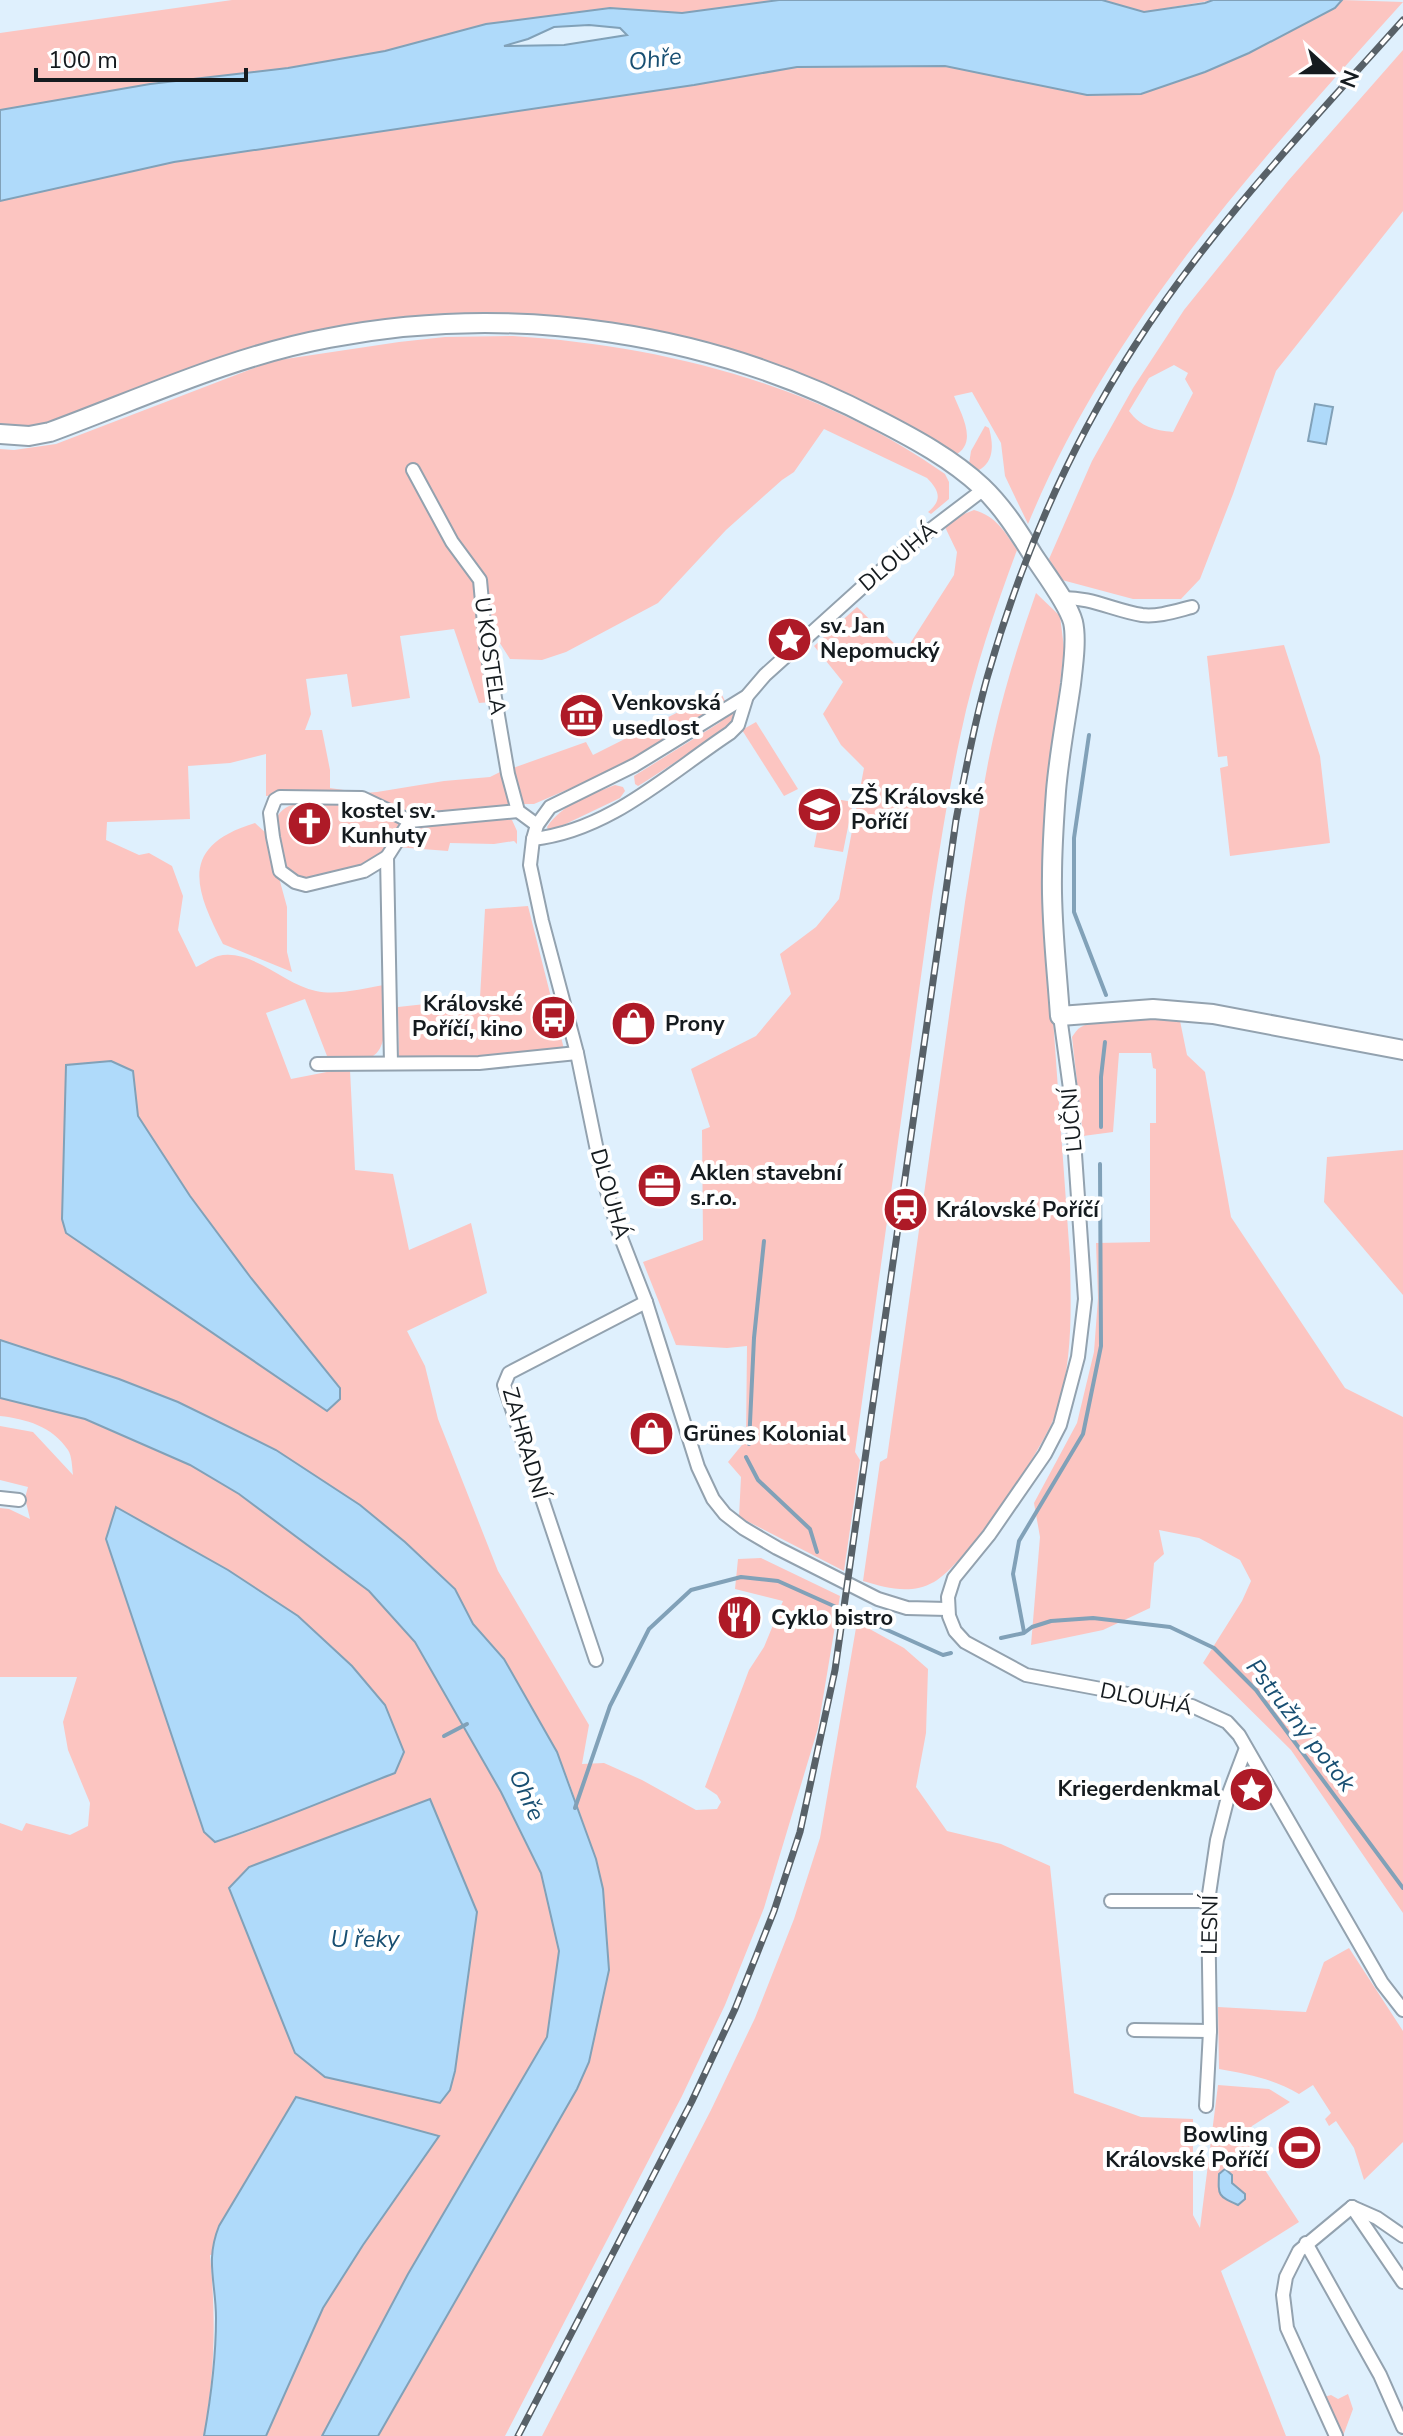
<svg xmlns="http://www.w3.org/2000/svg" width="1403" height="2436" font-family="'Nunito Sans',sans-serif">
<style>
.green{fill:#fcc5c1;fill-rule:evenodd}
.water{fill:#afdafa;stroke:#81a1b8;stroke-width:2;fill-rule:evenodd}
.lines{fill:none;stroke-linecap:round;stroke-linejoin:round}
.stream{stroke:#81a1b8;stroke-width:4}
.street-casing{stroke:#93a2af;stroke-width:16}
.secondary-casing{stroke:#93a2af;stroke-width:22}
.street{stroke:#fff;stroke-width:12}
.secondary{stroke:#fff;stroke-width:18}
.rail-casing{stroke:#586168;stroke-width:7}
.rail{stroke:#fff;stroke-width:4;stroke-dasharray:12;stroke-linecap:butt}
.labels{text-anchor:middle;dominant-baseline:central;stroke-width:8;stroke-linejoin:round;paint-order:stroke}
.street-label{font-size:22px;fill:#151b1f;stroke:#fff}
.poi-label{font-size:22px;font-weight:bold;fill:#151b1f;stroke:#fff;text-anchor:start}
.water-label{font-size:24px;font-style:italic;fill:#184f72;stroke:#fff}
</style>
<rect width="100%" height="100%" fill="#dff0fd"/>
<g class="green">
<path d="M232,0H779L682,13L610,8L486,24L385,51L288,68L150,84L0,110V33Z"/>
<path d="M1102,0H1214L1144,12Z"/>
<path d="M1342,0L1403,2C1258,163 1112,321 1028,524L1005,476L1001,443L972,392L954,396C959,409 973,433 964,447C962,451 958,453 954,456L701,343L389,323L68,420L31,427H0V201L174,162L694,85L797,67L945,66L1087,95L1249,53L1335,8Z"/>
<path d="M1403,50V211L1276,371L1233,494L1200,579L1181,599H1133L1062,580L1049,559L1092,461L1133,388L1184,310L1288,181ZM1174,365L1188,373L1185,379L1193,393L1173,432C1154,430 1141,427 1129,411L1149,378Z"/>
<path d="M513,336C665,346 819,385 945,474L949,482V499L931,514L928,512C943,500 939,490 927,478L824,429L794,472L782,480L726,530L658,603L566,652L542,660L510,659L496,637L478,630L491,702L479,703L454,629L400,636L410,698L352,707L347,674L306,679L311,714L305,730H322L330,770V788L364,793L377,792L444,781L490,777L504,770L510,806L410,816L368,798L288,794L266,796V754L230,763L188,766L190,819L107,822L106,840L139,855L149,853L172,866L183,896L178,930L196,967C203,964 211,958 218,956C252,948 285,985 316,991C337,996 364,988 384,985C385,1003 391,1049 371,1057C360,1061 339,1056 327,1056L305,999L266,1013L291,1079L337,1070H350L355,1170L393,1174L409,1250L471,1223L487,1293L407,1331L425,1366L438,1419L498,1571L589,1725L582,1764L604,1763L642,1780L696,1810L717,1809L721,1802L717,1795L705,1787L749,1670L764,1647L783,1601L735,1589L738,1559L761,1558L840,1596L818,1728L764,1908L725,2005L682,2096L505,2436H378L420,2361L609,1970L603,1889L596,1859L569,1782L557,1753L504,1659L473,1624L455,1589L405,1542L360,1505L276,1450L178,1402L106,1375L0,1340V449L14,450L56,444L272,361L399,342L445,337ZM111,1061L133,1071L138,1116L190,1196L251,1278L340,1388L326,1410L66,1233L62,1219L66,1066Z"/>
<path d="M985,426L989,428C993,443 995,461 979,470L969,464L971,451Z"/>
<path d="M974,510C996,516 1005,532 1017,550C995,609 974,670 961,733C949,787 941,842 932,897L855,1452L860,1460L844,1571L739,1517L741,1477L728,1462L746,1440L747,1346L727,1348L676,1345L643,1262L703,1240L702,1130L710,1127L691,1069L756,1036L791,994L780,954L816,927L839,899L864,768L841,745L823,714L843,682L814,646L857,607L904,653L954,575L957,552L945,527L964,514Z"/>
<path d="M1036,593L1060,616L1064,648L1044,831L1043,878L1070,1258C1071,1310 1073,1360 1057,1410C1046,1446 966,1564 934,1582C910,1595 887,1588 863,1581L880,1462L887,1458L965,902C974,848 981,793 993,739C1004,690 1019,641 1036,593Z"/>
<path d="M1284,645L1320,756L1330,843L1230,856L1220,768L1228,766L1227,756L1218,757L1207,656Z"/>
<path d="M720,691L725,701L720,707L613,770L534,804H522L518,798L513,768L586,742L593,755Z"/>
<path d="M734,710L737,712V718L722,732L643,783L638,786L635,784L634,776L719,723Z"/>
<path d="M756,722L798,789L784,796L742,730Z"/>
<path d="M615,785L623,787L625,791L620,798L551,831L548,830L547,827C562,804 590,795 615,785Z"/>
<path d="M824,797L853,802L843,852L814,847Z"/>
<path d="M343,802L371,808L401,824L380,854L357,870L308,881L286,871C284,859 274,833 276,822C280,796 324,802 343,802Z"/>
<path d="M502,819L512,820L517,831V844L514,841L494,844L450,843L448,851L396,847L414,830L431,826Z"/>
<path d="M255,823L267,834L287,907V952L292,972L223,944C194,888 179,846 255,823Z"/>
<path d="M528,906L564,1049L477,1057L402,1060L399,1056L398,1007L480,998L485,909Z"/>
<path d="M1179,1016L1187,1055L1205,1072L1231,1217L1345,1388L1403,1417V1913L1291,1750L1203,1663L1242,1601L1251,1581L1240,1560L1199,1538L1159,1530L1164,1554L1154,1563L1150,1608L1103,1630L1031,1645L1040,1537L1034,1503L1077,1423L1094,1352L1098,1298L1096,1243L1150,1242V1123H1156V1069L1153,1068L1151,1053H1119L1113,1132L1083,1136L1072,1037C1075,1033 1077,1029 1081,1027C1097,1017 1158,1017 1179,1016Z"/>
<path d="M1403,1150V1295L1324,1202L1327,1157Z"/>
<path d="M0,1398L85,1419L190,1465L239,1494L369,1591L415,1642L501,1792L541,1873L559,1951L547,2037L408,2274L322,2436H266L323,2308L363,2245L210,2255C216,2321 215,2370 204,2436H0V1823L22,1831L26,1823L70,1835L88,1826L90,1803L68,1750L63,1722L77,1677H0V1508L9,1509L30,1519L25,1498L28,1487L0,1480V1426L33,1432L73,1475C72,1467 72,1456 68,1450C52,1426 26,1419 0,1416ZM116,1507L228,1570L298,1616L352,1666L385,1705L317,1802L250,1831L215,1842L106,1539ZM477,1912L439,2103L325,2077Z"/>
<path d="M857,1622L904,1648L928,1669L926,1733L916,1787L947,1831L1001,1844L1050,1866L1074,2093L1141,2117L1193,2119V2215L1200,2228L1218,2085L1269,2089L1290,2102L1252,2126L1244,2138L1299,2222L1221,2271L1286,2436H542L711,2110L755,2018L794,1919L820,1838Z"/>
<path d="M1349,1948L1403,2031V2142L1364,2180L1354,2148L1336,2121L1329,2126L1325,2119L1331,2113L1313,2085L1299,2094C1274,2079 1248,2074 1219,2069L1218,2007L1306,2012L1324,1962Z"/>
<path d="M1348,2394L1353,2409L1343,2436H1339L1324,2397L1331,2395L1338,2399Z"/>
</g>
<g class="water">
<path d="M779,0H1102L1144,12L1205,3L1213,0H1342L1335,8L1249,53L1205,72L1141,94L1087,95L945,66L797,67L694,85L174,162L0,201V110L150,84L288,68L385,51L486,24L610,8L682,13ZM589,25L620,28L627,35L564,45L504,46L528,39L554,27Z"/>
<path d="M1315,404L1333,407L1326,444L1308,441Z"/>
<path d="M111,1061L133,1071L138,1116L190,1196L251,1278L340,1388V1399L327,1411L66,1233L62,1219L66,1065Z"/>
<path d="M0,1340L119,1379L178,1402L276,1450L360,1505L405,1542L455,1589L473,1624L504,1659L557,1752L596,1859L603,1889L609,1970L589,2062L577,2089L378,2436H322L408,2274L547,2037L559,1951L541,1873L501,1792L415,1642L369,1591L239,1494L190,1465L85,1419L0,1398Z"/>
<path d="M116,1507L228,1570L298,1616L352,1666L385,1705L404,1752L395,1773C335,1796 276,1822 215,1842L204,1832L106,1539Z"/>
<path d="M430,1799L477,1912L455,2071L450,2090L440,2103L325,2077L295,2053L229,1888L249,1867Z"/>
<path d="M296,2097L439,2136L363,2245L323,2308L266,2436H204C211,2397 216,2358 216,2318C216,2282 205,2261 219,2226Z"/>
<path d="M1225,2169L1232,2175V2183L1245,2194V2199L1238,2205C1218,2196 1218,2196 1219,2174Z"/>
</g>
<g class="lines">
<g class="stream">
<path d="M1089,735L1074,838V912L1106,995"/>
<path d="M1101,1127V1077L1105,1042"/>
<path d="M749,1444L754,1338L764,1241"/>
<path d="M746,1457L758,1480L810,1529L817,1552"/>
<path d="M1024,1632L1013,1574L1019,1541L1083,1434L1101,1346L1100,1164"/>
<path d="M1001,1638L1024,1633L1032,1627L1051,1621L1093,1618L1170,1627L1214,1648L1256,1690L1403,1888"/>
<path d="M444,1736L467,1724"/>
<path d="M575,1808L610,1706L649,1629L691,1590L741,1577L778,1581L943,1655L951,1653"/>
</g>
<defs>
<g id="street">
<path d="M413,470L452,542L480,580L486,645L508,774L518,811L537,825"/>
<path d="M1060,598C1092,597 1112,610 1142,615C1158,617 1176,611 1192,607"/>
<path d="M533,839C609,831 668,774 730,733L738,725L747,696"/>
<path d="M387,857L364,871L306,885L295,882L280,871L273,837L270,813L275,800L280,797L362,798L410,821L518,811"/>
<path d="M1060,1016L1071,1096L1085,1299L1078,1357L1060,1425L1045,1454L989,1535L954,1578L948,1597L949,1616L955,1631L965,1642L1026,1675L1192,1706L1227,1722L1239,1735L1382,1983L1403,2010"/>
<path d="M391,1063L387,857L410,821"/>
<path d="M317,1064L479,1063L577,1053"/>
<path d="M0,1498L19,1500"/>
<path d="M947,1609L907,1608L878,1599L777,1548L743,1528L725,1514L713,1499L698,1467L646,1302L618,1230L601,1170L577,1053L542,921L530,865L533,839L537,825L550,807L635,765L747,696L765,675L868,582L913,543L984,489"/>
<path d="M596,1660L504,1385L509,1373L646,1302"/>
<path d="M1111,1901H1208"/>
<path d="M1134,2030L1210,2031"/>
<path d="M1206,2106L1210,2031L1208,1901L1217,1840L1229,1793L1246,1748"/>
<path d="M1352,2207L1403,2282"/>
<path d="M1352,2207L1377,2218L1403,2236"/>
<path d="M1306,2243L1380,2375L1403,2427"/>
<path d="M1336,2436L1287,2328L1283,2295L1286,2277L1299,2251L1352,2207"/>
</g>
<path id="secondary" d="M0,434L29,436L50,432C142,398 232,356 329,338C514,302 712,332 878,420C915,439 952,459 982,487C1003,507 1018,531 1033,555C1044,572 1068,603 1073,622C1077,639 1073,666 1071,684C1066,719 1059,755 1056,791C1054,819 1052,848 1052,876C1051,922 1057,970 1060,1016L1153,1009L1213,1014L1403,1050"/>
</defs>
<use href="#street" class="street-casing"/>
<use href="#secondary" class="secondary-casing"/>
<use href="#street" class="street"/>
<use href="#secondary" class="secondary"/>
<defs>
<path id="rail" d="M518,2436L692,2101L735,2009L774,1911L800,1832L835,1670L956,820C965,772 974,725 987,678C1020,562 1068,449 1134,347C1209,229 1310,124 1403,20"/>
</defs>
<use href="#rail" class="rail-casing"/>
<use href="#rail" class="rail"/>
</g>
<defs>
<symbol id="sight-disc" viewBox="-11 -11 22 22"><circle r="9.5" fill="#ae1a27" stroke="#fff"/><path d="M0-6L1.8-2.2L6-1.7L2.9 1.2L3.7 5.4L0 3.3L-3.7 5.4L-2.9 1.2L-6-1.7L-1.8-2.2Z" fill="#fff"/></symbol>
<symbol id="museum-disc" viewBox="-11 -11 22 22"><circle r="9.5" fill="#ae1a27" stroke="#fff"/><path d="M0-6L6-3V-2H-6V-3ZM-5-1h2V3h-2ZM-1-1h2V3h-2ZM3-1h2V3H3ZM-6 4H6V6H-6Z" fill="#fff"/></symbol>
<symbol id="school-disc" viewBox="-11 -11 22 22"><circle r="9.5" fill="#ae1a27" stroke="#fff"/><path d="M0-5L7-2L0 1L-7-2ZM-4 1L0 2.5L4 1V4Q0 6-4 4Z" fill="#fff"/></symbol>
<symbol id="church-disc" viewBox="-11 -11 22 22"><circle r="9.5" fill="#ae1a27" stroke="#fff"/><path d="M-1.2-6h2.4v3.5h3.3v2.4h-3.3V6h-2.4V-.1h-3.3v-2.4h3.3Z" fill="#fff"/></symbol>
<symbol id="bus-disc" viewBox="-11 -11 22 22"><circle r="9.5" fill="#ae1a27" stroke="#fff"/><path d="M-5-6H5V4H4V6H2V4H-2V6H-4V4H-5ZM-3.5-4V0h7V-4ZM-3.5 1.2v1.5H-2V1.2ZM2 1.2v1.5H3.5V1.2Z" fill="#fff"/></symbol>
<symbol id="shop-disc" viewBox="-11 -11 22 22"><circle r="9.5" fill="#ae1a27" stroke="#fff"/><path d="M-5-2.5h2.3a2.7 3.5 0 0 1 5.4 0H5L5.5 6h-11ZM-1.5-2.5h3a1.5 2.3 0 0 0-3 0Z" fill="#fff"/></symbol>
<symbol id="office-disc" viewBox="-11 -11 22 22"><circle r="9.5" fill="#ae1a27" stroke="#fff"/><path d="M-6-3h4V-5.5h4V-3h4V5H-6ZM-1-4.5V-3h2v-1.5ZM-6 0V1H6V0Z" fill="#fff"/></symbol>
<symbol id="station-disc" viewBox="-11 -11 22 22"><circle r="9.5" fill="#ae1a27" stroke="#fff"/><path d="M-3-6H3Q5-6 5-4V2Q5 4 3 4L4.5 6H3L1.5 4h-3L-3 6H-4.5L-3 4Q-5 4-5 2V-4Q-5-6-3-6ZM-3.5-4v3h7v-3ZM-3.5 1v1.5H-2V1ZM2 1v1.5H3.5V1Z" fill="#fff"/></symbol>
<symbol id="restaurant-disc" viewBox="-11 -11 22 22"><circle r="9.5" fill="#ae1a27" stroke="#fff"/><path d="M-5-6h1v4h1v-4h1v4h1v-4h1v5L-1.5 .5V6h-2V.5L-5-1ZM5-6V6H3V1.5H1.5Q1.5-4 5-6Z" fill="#fff"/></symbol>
<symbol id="stadium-disc" viewBox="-11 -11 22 22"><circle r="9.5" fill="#ae1a27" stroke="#fff"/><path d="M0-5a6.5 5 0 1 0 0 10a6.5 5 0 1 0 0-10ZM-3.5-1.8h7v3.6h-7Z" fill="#fff"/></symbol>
</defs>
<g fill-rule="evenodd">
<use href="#sight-disc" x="764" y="614" width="51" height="51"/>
<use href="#museum-disc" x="556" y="690" width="51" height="51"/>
<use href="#school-disc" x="794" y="784" width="51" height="51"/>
<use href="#church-disc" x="284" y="798" width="51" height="51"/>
<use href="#bus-disc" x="528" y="992" width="51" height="51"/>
<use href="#shop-disc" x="608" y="998" width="51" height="51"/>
<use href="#office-disc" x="634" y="1160" width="51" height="51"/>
<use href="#station-disc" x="880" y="1184" width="51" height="51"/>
<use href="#shop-disc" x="626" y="1408" width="51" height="51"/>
<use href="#restaurant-disc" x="714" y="1592" width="51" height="51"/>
<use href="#sight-disc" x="1226" y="1764" width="51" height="51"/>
<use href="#stadium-disc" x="1274" y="2122" width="51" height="51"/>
</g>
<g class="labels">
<g class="street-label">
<text transform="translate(898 557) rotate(-40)">DLOUHÁ</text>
<text transform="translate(490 656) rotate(82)">U KOSTELA</text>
<text transform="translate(1072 1120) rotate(-95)">LUČNÍ</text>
<text transform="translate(610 1194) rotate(74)">DLOUHÁ</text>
<text transform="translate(525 1443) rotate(74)">ZAHRADNÍ</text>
<text transform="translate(1146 1699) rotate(11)">DLOUHÁ</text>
<text transform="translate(1210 1925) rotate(-89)">LESNÍ</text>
</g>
<g class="poi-label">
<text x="820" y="626">sv. Jan<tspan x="820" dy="25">Nepomucký</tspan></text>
<text x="612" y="703">Venkovská<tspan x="612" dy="25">usedlost</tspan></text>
<text x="851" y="797">ZŠ Královské<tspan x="851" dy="25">Poříčí</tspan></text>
<text x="341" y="811">kostel sv.<tspan x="341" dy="25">Kunhuty</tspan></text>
<text x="523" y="1004" text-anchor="end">Královské<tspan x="523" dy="25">Poříčí, kino</tspan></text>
<text x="665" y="1024">Prony</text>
<text x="690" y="1173">Aklen stavební<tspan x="690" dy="25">s.r.o.</tspan></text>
<text x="936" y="1210">Královské Poříčí</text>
<text x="683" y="1434">Grünes Kolonial</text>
<text x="771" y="1618">Cyklo bistro</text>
<text x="1220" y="1789" text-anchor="end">Kriegerdenkmal</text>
<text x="1268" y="2135" text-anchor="end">Bowling<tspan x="1268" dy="25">Královské Poříčí</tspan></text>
</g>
<g class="water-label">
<text transform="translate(655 59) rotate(-7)">Ohře</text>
<text transform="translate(1301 1725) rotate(52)">Pstružný potok</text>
<text transform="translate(527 1795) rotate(65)">Ohře</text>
<text x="365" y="1939">U řeky</text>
</g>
</g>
<g transform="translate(1331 72) rotate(111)" stroke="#ffffff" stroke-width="6" paint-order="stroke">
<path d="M0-6L14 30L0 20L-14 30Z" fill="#151b1f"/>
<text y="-12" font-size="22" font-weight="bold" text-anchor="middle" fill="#151b1f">N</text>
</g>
<path d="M36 68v12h210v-12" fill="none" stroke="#151b1f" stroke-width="4"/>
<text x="48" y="68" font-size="24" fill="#151b1f" stroke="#ffffff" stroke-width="6" paint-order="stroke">100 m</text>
</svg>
